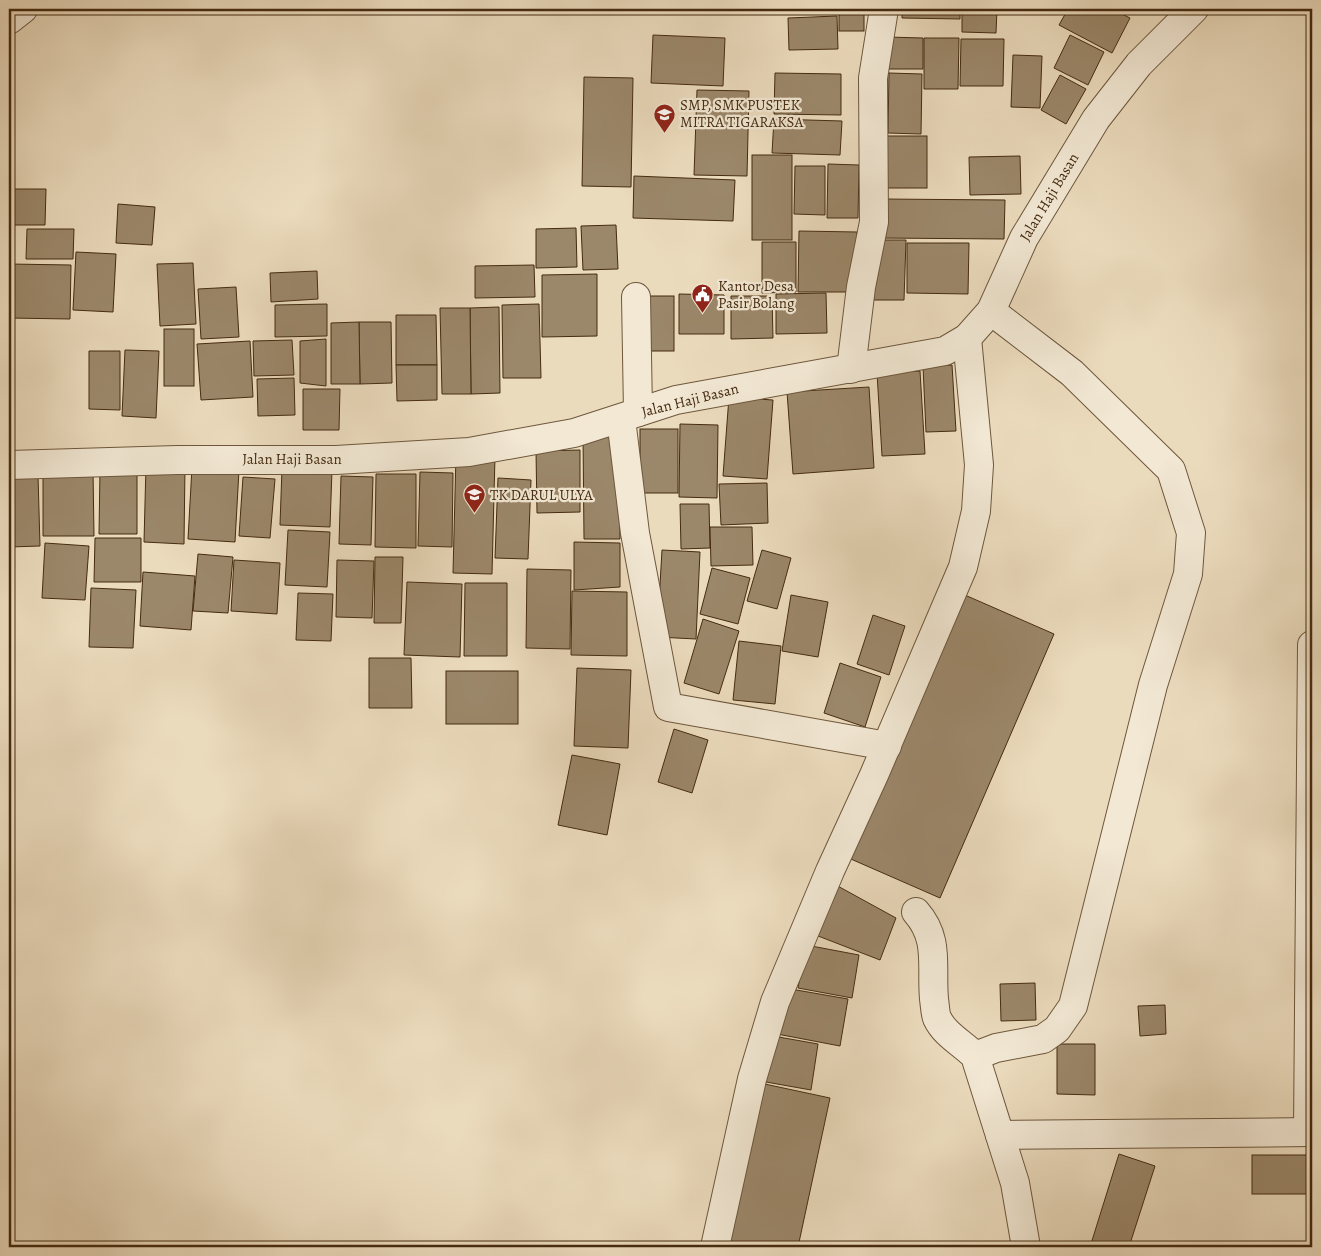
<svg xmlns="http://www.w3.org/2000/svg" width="1321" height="1256" font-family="Alegreya,serif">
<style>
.building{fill:#9b876a;stroke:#452b11}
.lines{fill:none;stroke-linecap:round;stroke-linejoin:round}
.minor-casing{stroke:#6e573c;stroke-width:30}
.minor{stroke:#f2e8d4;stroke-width:28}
.labels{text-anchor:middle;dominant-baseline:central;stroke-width:4.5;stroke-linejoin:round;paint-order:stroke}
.poi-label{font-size:15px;fill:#452b11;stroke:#f2e8d4;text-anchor:start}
.street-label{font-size:15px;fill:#452b11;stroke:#f2e8d4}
</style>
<rect width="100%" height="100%" fill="#ebdbbd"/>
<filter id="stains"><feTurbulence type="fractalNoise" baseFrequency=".004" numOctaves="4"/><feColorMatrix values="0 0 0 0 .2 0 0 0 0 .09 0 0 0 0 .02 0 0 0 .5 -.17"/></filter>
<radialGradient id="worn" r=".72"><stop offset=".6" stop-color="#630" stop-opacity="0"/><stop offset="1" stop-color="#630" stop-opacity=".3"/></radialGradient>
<g class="building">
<path d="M791,9H828V11L791,10Z"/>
<rect x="839" y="9" width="25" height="22"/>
<path d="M902,9H960V19L902,18Z"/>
<path d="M962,9H997L996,33L962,32Z"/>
<path d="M1068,9H1112L1130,18L1112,53L1059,25Z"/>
<path d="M837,16L838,49L789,50L788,18Z"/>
<path d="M653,35L725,38L723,86L651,83Z"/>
<path d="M1070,35L1104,52L1088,85L1054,68Z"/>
<path d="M887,37L923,38V69H887Z"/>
<path d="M924,38H959L958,89H924Z"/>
<path d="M961,39H1004L1003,86H960Z"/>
<path d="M1013,55L1042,56L1040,108L1011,107Z"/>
<path d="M775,73L841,74V115L774,114Z"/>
<path d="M889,73L922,74L921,134L888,133Z"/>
<path d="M1060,75L1086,89L1066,124L1041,110Z"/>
<path d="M584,77L633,78L631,187L582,186Z"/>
<path d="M697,90L749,91L747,176L694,175Z"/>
<path d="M774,119L842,121L840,155L772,153Z"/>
<rect x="881" y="136" width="46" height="52"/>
<rect x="752" y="155" width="40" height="85"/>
<path d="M1020,156L1021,194L970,195L969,157Z"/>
<path d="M828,164L859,165L858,218H827Z"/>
<path d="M795,166H825V215L794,214Z"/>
<path d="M634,176L735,180L733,221L633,218Z"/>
<path d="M9,189H46L45,225H9Z"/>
<path d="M883,199L1005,200L1004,239L882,238Z"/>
<path d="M118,204L155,207L152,245L116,243Z"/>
<path d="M616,225L618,269L583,270L581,226Z"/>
<path d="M576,228L577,267L536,268V229Z"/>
<path d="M27,229H74L73,259H26Z"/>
<path d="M799,231L857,232V292H798Z"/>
<path d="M874,240H906L904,300H873Z"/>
<path d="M762,242H796V292L762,293Z"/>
<path d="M907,243H969L968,294L907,293Z"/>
<path d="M76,252L116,254L113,312L73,310Z"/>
<path d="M193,263L196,324L160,326L157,264Z"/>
<path d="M9,264L71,265L70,319L9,318Z"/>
<path d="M534,265L535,297L475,298V266Z"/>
<path d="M317,271L318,299L271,302L270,273Z"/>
<path d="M597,274V336L542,337V275Z"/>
<path d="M236,287L239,337L201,339L198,289Z"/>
<path d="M826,293L827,333L776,334V294Z"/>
<path d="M679,294L724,295V334H679Z"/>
<rect x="643" y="296" width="31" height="55"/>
<path d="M731,296H772L773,338L731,339Z"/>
<path d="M327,304V336L275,337V305Z"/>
<path d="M539,304L541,378H503L502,305Z"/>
<path d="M499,307L500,393L471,394L470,308Z"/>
<path d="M440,308H470L471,394H442Z"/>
<path d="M396,315H436L437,365H396Z"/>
<path d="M359,322H391L392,383L360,384Z"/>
<path d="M359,322L360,384H331V323Z"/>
<rect x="164" y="329" width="30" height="57"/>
<path d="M326,339V386L300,383V341Z"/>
<path d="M292,340L294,375L254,376L253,341Z"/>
<path d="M250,341L253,397L201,400L197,344Z"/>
<path d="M125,350L159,351L156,418L122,416Z"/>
<path d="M89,351H120V410L89,409Z"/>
<path d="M396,365H437V400L397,401Z"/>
<path d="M952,365L956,431L926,432L923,366Z"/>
<path d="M920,371L925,454L882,456L877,373Z"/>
<path d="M294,378L295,415L258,416L257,379Z"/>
<path d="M869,387L874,468L793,474L787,392Z"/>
<path d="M303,389H340L339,430H303Z"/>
<path d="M729,397L773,400L767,479L723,476Z"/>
<path d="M680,424L718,425L717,498L679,497Z"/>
<rect x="640" y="429" width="38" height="64"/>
<path d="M583,434H620V539H584Z"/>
<path d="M580,450V512L537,513L536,451Z"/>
<path d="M456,455L495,456L492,574L453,573Z"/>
<path d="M146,465H185L184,544L144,542Z"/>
<path d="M192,467L239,470L235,542L188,539Z"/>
<path d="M282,468L332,470L330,527L280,525Z"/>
<path d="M100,469H137V534H99Z"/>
<path d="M43,471H93L94,536H43Z"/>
<path d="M420,472L453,473L452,547L418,546Z"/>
<path d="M376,474H416V548L375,547Z"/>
<path d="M38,475L40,546L9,547V476Z"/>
<path d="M341,476L373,477L371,545L339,544Z"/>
<path d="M243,477L275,479L270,538L239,536Z"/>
<path d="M498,478L531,480L528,559L495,558Z"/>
<path d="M767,483L768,523L721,525L719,484Z"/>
<path d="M680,504H709L710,548L681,549Z"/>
<path d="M710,527H752L753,565L711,566Z"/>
<path d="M288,530L330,532L327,587L285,585Z"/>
<path d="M95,538H141V582H94Z"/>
<path d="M574,542L620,543V587L574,590Z"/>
<path d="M45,543L89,546L85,600L42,598Z"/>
<path d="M662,550L700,552L696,639L657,637Z"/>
<path d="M762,550L791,558L777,609L747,601Z"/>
<path d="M198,554L233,557L228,613L193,611Z"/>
<path d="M375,557H403L401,623H374Z"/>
<path d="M234,560L280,563L277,614L231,611Z"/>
<path d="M337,560L374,561L372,618L336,617Z"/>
<path d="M712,568L750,578L738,624L700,614Z"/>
<path d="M527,569L571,570L570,649L526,648Z"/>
<path d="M143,572L195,576L191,630L140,626Z"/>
<path d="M407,582L462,584L460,657L404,655Z"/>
<path d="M465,583H507V656H464Z"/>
<path d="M91,588L136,590L133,648L89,647Z"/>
<path d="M572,591L627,592V656L571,655Z"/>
<path d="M958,592L1054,634L940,898L844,856Z"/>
<path d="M298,593L333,594L331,641L296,640Z"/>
<path d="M791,595L828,602L818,657L782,651Z"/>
<path d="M873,615L905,626L889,675L857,664Z"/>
<path d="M703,619L739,631L719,694L684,683Z"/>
<path d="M739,641L781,646L775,704L733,700Z"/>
<path d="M369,658H411L412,708H369Z"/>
<path d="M840,663L881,677L865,727L824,713Z"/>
<path d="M577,668L631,670L628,748L574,746Z"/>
<rect x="446" y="671" width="72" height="53"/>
<path d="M674,729L708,740L692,793L658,782Z"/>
<path d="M572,755L620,764L607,835L558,825Z"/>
<path d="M834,884L896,918L880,960L813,934Z"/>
<path d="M806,945L859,955L852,998L798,988Z"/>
<path d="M1035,983L1036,1020L1001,1021L1000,984Z"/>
<path d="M785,988L848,999L840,1046L777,1034Z"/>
<path d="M1165,1005L1166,1034L1140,1036L1138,1006Z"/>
<path d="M773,1036L818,1044L811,1090L766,1082Z"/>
<path d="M1057,1044H1095V1095L1057,1094Z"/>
<path d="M760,1083L830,1098L798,1247H724Z"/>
<path d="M1119,1154L1155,1166L1129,1247H1090Z"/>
<rect x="1252" y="1155" width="60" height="39"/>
</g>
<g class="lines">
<defs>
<g id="minor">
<path d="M9,20L23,9"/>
<path d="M636,297L638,412"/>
<path d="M851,369L861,287L874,222L873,78L884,9"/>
<path d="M621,419L635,533L668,707L887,746"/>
<path d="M9,465L177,460H336L469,452L574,433L676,400L945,351L967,338L991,311L1024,238L1096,119L1139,64L1194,9"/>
<path d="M916,912C940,939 931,966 934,999C935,1005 935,1013 937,1018C945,1035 962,1043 975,1056L1015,1183L1026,1247"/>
<path d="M975,1056L996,1048L1043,1039L1057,1029L1073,1006L1153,685L1188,574L1191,533L1171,470L1072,373L991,311"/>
<path d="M1308,1131L1312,645"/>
<path d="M1000,1135L1312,1132"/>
<path d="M715,1247L752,1079L775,1002L830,871L874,775L963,567L976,511L979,465L967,338"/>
</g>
</defs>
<use href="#minor" class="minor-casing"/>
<use href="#minor" class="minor"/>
</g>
<defs>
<symbol id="school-pin" viewBox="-11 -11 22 30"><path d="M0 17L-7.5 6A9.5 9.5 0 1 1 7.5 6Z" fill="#8f2418" stroke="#f2e8d4"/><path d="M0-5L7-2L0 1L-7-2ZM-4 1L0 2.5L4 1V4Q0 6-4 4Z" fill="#fff"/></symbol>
<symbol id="civic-pin" viewBox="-11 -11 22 30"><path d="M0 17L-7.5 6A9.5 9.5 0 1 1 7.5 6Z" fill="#8f2418" stroke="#f2e8d4"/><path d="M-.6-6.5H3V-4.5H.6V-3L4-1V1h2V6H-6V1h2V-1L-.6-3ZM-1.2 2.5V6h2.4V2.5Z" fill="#fff"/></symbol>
</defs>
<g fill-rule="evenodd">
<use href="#school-pin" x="652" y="102" width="25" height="34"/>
<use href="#civic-pin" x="690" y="282" width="25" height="34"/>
<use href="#school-pin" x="462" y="482" width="25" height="34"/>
</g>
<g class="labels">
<g class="poi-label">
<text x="680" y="105">SMP, SMK PUSTEK<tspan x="680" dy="17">MITRA TIGARAKSA</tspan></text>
<text x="718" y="286">Kantor Desa<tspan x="718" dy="17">Pasir Bolang</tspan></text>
<text x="490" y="495">TK DARUL ULYA</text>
</g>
<g class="street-label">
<text transform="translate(1049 197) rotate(-59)">Jalan Haji Basan</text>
<text transform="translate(690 400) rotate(-14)">Jalan Haji Basan</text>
<text x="292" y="459">Jalan Haji Basan</text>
</g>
</g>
<rect width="1321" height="1256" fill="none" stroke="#ebdbbd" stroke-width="30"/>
<rect x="10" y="10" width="1301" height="1236" fill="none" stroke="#452b11" stroke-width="2.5"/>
<rect x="15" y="15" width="1291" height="1226" fill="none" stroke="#452b11"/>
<rect width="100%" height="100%" filter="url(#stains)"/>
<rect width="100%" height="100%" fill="url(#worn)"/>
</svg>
